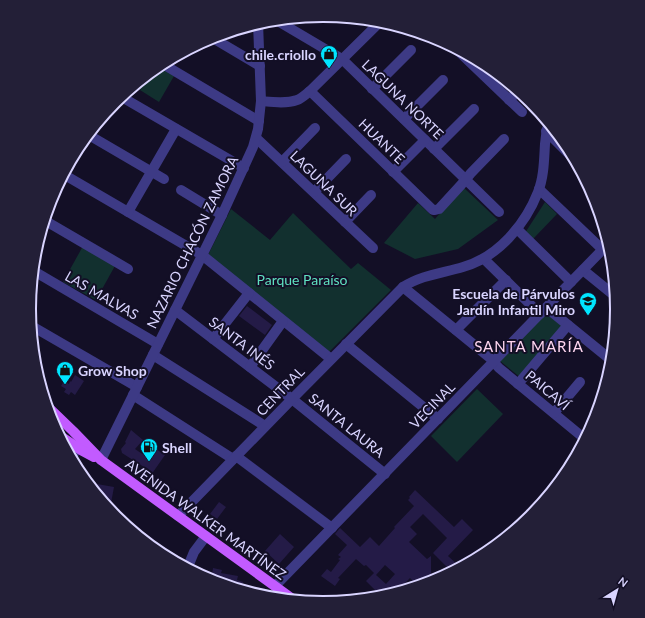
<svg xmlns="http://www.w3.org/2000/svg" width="645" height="618" font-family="Lato,sans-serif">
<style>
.green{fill:#12302f}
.building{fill:#241b47;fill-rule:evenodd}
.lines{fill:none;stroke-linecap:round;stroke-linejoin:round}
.minor{stroke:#3d3a85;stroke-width:10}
.major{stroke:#c25bff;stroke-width:10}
.labels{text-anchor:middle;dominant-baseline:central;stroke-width:4;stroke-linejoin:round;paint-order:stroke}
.poi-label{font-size:14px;font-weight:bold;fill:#d9d4ff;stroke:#130f26;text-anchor:end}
.street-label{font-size:14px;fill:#d9d4ff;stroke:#130f26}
.park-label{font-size:14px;fill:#5fe0c0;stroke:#130f26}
.neighbourhood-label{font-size:15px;letter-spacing:1px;fill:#ffd6f0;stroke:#130f26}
.rim{fill:none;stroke:#d9d4ff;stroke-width:2}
</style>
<rect width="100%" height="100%" fill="#130f26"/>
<g class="green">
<path d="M157,66L174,76L159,102L140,90L151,72Z"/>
<path d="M463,187L498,220L458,249L415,259L384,243L418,203L435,219Z"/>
<path d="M545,202L557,214L532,240L525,233Z"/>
<path d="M231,209L270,240L293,213L351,269L358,263L391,290L328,353L208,255Z"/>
<path d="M83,246L116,264L96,300L63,282Z"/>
<path d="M546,313L563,327L521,378L500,361Z"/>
<path d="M477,389L503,414L457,462L431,436Z"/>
</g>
<g class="building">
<path d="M247,306L272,325L265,335L239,316Z"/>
<path d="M75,375L84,381L75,395L71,392L69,395L64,392L66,389L61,386L64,381L69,384L70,381L71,382Z"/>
<path d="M131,430L143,440L135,449L148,458L156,449L165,455L151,475L142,469L144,467L122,453L121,449L126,443L125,442Z"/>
<path d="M97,484L114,487L111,503L101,501L95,493Z"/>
<path d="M415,490L454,527L462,519L473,530L448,556L460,567L450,573L446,569L447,567L433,553L447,538L423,514L410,527L417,534L409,542L427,559L431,556V582L418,586L410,578L399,589L401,591L382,597L366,581L374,573L366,565L364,566L356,559L338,578L340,579L335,586L321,576L327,569L331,572L340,560L338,559L341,557L338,555L347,545L335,534L340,528L360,547L370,537L379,546L395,528L394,527L414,506L408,500L410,498L409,497ZM385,565L395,574L386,584L376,575Z"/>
<path d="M219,502L226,507L217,519L210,514Z"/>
<path d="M280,534L294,547L279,564L265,551Z"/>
<path d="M213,568L222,570L221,573L238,576L237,580L243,582L241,590L216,582L217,576L212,575Z"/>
</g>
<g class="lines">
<g class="minor">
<path d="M276,20L342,59L499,212"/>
<path d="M211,37L260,66"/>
<path d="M455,48L522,112"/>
<path d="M161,63L259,121"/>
<path d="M372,89L411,50"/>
<path d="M310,91L433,210H435L439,209L461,185L471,173L504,139"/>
<path d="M120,96L244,168"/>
<path d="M509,100L518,91"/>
<path d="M261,101C272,102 286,104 297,100C302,98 306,94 310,91L381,21"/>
<path d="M404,119L443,80"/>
<path d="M546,131L573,158"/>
<path d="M87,134L164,179"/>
<path d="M256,138L373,248"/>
<path d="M434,149L474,109"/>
<path d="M282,162L315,128"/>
<path d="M393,172L425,140"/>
<path d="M63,174L202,255L331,359"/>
<path d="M539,189L603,250"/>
<path d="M181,190L222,215"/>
<path d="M314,192L346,159"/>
<path d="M128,212L176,129"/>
<path d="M44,220L128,269"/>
<path d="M345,222L371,195"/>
<path d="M517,229L571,282"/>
<path d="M484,259L540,314"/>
<path d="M32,270L158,344"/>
<path d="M583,270L615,296"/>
<path d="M403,287L489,357L499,368L585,439"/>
<path d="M547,308L611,360"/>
<path d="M175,310L292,399L385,474"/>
<path d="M30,325L137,387"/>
<path d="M456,330L506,280"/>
<path d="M213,339L249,293"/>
<path d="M346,344L438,419"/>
<path d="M153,355L265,426"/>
<path d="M250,367L283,321"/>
<path d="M518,384L568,325"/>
<path d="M133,395L233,459"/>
<path d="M554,413L580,382"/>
<path d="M236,456L332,528"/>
<path d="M101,460L222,215L253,147L258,129L261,101L258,23"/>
<path d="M72,462L75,446"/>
<path d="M178,516L292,399L403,287C421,275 443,273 463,267C498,257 525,225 538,192C544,177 544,160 545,144C546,137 546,130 549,123"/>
<path d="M187,569L194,552L206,536"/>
<path d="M275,586L608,244"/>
</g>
<g class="major">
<path d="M46,405L73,431L101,460L294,600"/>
<path d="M57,434L81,450L94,457"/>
</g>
</g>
<defs>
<symbol id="shop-pin" viewBox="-11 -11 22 30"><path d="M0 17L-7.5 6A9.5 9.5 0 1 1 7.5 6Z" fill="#00e5ff" stroke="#130f26"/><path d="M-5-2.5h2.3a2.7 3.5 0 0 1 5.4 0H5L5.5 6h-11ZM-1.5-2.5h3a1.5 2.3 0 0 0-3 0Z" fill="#111"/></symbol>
<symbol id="school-pin" viewBox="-11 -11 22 30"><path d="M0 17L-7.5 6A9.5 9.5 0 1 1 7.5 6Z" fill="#00e5ff" stroke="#130f26"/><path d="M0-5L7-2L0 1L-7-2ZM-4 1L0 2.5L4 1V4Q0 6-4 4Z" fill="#111"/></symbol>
<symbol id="fuel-pin" viewBox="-11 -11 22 30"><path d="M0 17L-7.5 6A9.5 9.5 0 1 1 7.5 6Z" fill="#00e5ff" stroke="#130f26"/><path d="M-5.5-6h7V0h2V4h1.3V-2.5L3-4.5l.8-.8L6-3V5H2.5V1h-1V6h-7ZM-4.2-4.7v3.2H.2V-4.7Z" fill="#111"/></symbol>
</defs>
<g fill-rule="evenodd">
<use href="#shop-pin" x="319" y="44" width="20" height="27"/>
<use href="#school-pin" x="578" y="291" width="20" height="27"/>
<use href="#shop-pin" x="55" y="360" width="20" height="27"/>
<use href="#fuel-pin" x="139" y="437" width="20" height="27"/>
</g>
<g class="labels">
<g class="poi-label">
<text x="316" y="54">chile.criollo</text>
<text x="575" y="293">Escuela de Párvulos<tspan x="575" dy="16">Jardín Infantil Miro</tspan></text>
<text x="78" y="370" text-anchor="start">Grow Shop</text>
<text x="162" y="447" text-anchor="start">Shell</text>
</g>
<g class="street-label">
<text transform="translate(403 99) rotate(44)">LAGUNA NORTE</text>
<text transform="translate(382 141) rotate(44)">HUANTE</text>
<text transform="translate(324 183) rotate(44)">LAGUNA SUR</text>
<text transform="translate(192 242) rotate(-64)">NAZARIO CHACÓN ZAMORA</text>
<text transform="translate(102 295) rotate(30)">LAS MALVAS</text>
<text transform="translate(242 343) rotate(37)">SANTA INÉS</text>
<text transform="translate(548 390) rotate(40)">PAICAVÍ</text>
<text transform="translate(280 391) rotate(-46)">CENTRAL</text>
<text transform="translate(432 405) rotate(-46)">VECINAL</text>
<text transform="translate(347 425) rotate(39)">SANTA LAURA</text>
<text transform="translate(206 519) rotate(36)">AVENIDA WALKER MARTÍNEZ</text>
</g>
<g class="park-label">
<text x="302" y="279">Parque Paraíso</text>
</g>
<g class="neighbourhood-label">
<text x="529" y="346">SANTA MARÍA</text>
</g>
</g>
<path d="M0 0H645V618H0ZM36 309a287 287 0 1 1 574 0a287 287 0 1 1-574 0Z" fill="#231f37" fill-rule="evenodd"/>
<path class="rim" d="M36 309a287 287 0 1 1 574 0a287 287 0 1 1-574 0Z"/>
<g transform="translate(617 590) rotate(37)" stroke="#130f26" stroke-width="3" paint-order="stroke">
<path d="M0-3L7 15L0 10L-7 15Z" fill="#d9d4ff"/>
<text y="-6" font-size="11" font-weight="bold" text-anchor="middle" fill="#d9d4ff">N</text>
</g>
</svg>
